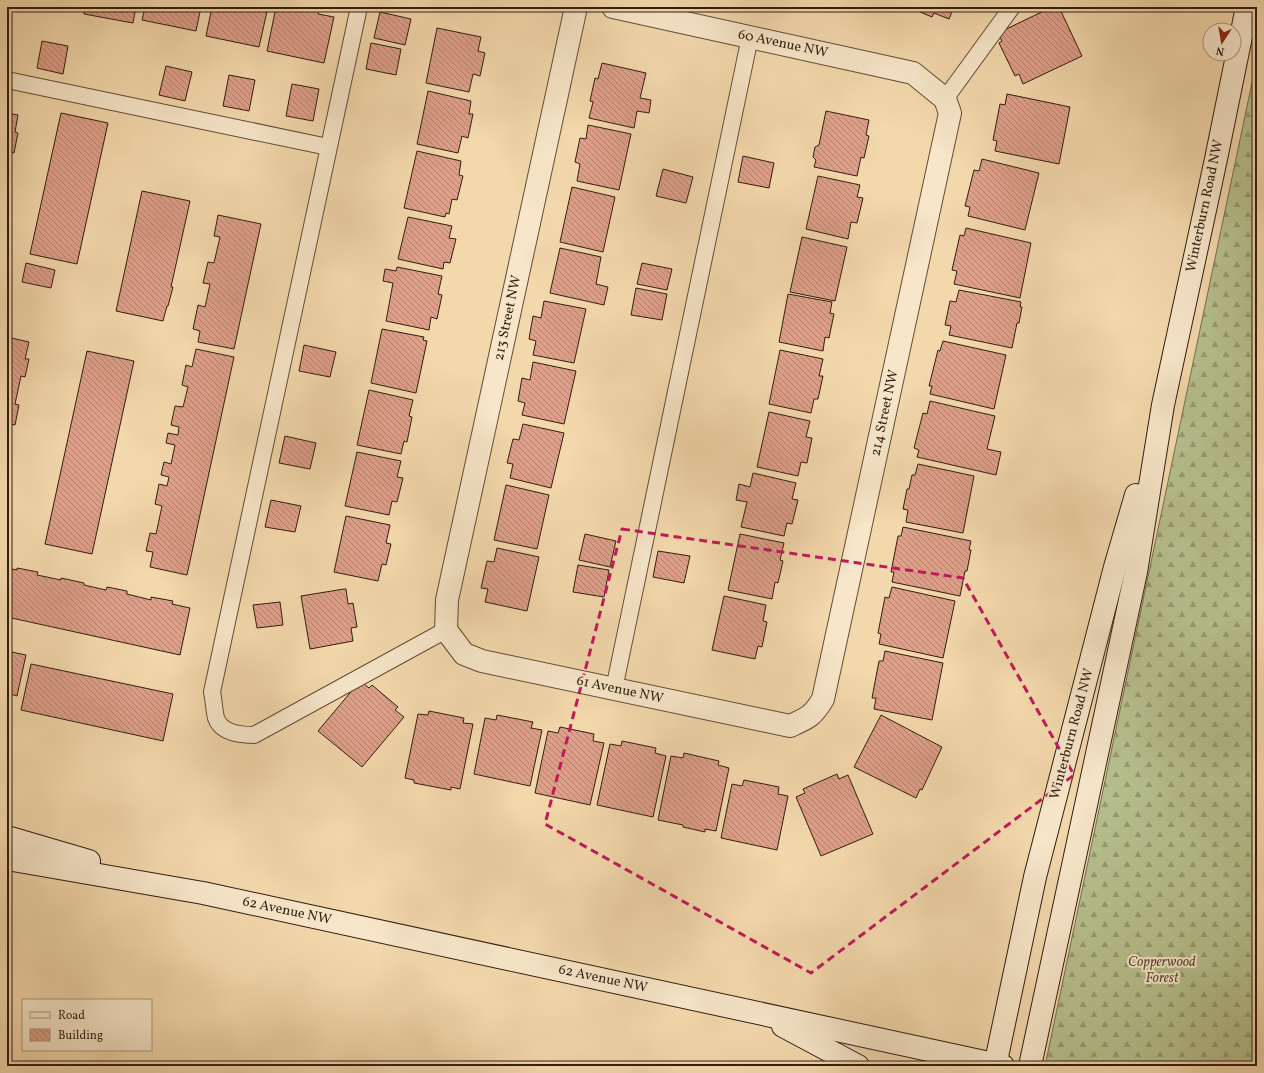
<svg xmlns="http://www.w3.org/2000/svg" width="1264" height="1073" font-family="Vollkorn,serif">
<style>
.forest{fill:url(#forest-firs);stroke:#746f4f}
.building{fill:url(#building-back-hatch);stroke:#311e11}
.lines{fill:none;stroke-linecap:round;stroke-linejoin:round}
.service-casing{stroke:#624c38;stroke-width:18}
.minor-casing{stroke:#624c38;stroke-width:24}
.secondary-casing{stroke:#311e11;stroke-width:24}
.service{stroke:#f7e6c9;stroke-width:16}
.minor{stroke:#f7e6c9;stroke-width:22}
.secondary{stroke:#f7e6c9;stroke-width:22}
.marked{fill:none;stroke:#c2185b;stroke-width:3;stroke-dasharray:8 5;stroke-linejoin:round}
.labels{text-anchor:middle;dominant-baseline:central;stroke-width:4;stroke-linejoin:round;paint-order:stroke}
.street-label{font-size:14px;fill:#311e11;stroke:#f7e6c9}
.park-label{font-size:14px;font-style:italic;fill:#594f36;stroke:#f7e6c9}
</style>
<defs>
<pattern id="forest-firs" width="22" height="20" patternUnits="userSpaceOnUse"><rect width="22" height="20" fill="#b6c08d"/><path d="M5 1l3.5 6h-7zM16 11l3.5 6h-7z" fill="#959b72"/></pattern>
<pattern id="building-back-hatch" width="6" height="6" patternUnits="userSpaceOnUse"><rect width="6" height="6" fill="#e09f88"/><path d="M-1 5l2 2M0 0l6 6M5-1l2 2" fill="none" stroke="#b6816e"/></pattern>
</defs>
<rect width="100%" height="100%" fill="#f3d8ac"/>
<filter id="stains"><feTurbulence type="fractalNoise" baseFrequency=".005" numOctaves="4"/><feColorMatrix values="0 0 0 0 .2 0 0 0 0 .09 0 0 0 0 .02 0 0 0 .5 -.17"/></filter>
<radialGradient id="worn" r=".72"><stop offset=".6" stop-color="#630" stop-opacity="0"/><stop offset="1" stop-color="#630" stop-opacity=".3"/></radialGradient>
<path class="forest" d="M1257,59V1066H1045Z"/>
<g class="building">
<path d="M55,7H76L75,11Z"/>
<path d="M85,7H136L133,23L84,14Z"/>
<path d="M145,7H201L196,31L142,20Z"/>
<path d="M212,7H268L259,47L206,36Z"/>
<path d="M276,7L294,9V7H310L319,9L318,14L334,17L324,63L267,51Z"/>
<path d="M908,7H954L949,19L934,13L932,17Z"/>
<path d="M1052,7H1059L1082,56L1023,84L1019,74L1015,76L999,43L1002,41L998,33Z"/>
<path d="M380,12L411,19L405,45L374,38Z"/>
<path d="M437,28L481,37L478,51L485,53L480,76L473,74L469,92L426,83Z"/>
<path d="M42,41L68,46L63,74L37,68Z"/>
<path d="M371,43L401,49L396,75L366,69Z"/>
<path d="M602,63L646,73L640,98L651,100L649,113L637,111L634,128L589,118L593,102L590,101L595,78L598,79Z"/>
<path d="M166,66L192,72L185,101L159,95Z"/>
<path d="M229,75L255,80L249,111L223,106Z"/>
<path d="M292,84L319,89L313,121L286,116Z"/>
<path d="M428,91L471,101L469,114H473L468,138L462,136L458,153L417,144Z"/>
<path d="M1007,94L1070,107L1059,164L995,151L997,141L993,140L1000,104L1005,105Z"/>
<path d="M826,111L869,120L866,135L869,136L864,158L861,157L857,176L814,167L816,160L813,157L815,147L819,145Z"/>
<path d="M7,113L18,115L15,132L18,133L14,153L11,152L7,168Z"/>
<path d="M61,113L108,123L77,264L30,254Z"/>
<path d="M588,125L631,134L619,190L577,181L580,164L575,162L580,138L586,139Z"/>
<path d="M417,151L461,161L459,175L463,176L457,200L452,199L449,214L446,213L445,217L404,208Z"/>
<path d="M743,156L774,163L769,188L738,182Z"/>
<path d="M982,159L1039,173L1025,230L968,216L970,207L965,206L974,170L979,171Z"/>
<path d="M663,169L693,177L686,203L656,196Z"/>
<path d="M818,176L860,185L857,197L863,198L857,223L851,222L848,239L806,229Z"/>
<path d="M572,187L615,197L603,252L560,242Z"/>
<path d="M142,191L190,201L171,287H173L168,306H167L163,321L116,311Z"/>
<path d="M218,215L261,224L234,349L198,342L200,331L193,329L198,305L205,307L210,284L203,283L208,262L214,263L220,237L214,236Z"/>
<path d="M408,217L452,226L449,238L456,239L450,263L444,262L443,269L398,259Z"/>
<path d="M966,228L1031,243L1020,298L954,284L957,271L952,270L960,235L964,236Z"/>
<path d="M802,237L847,247L835,301L790,292Z"/>
<path d="M560,248L601,257L596,284L608,287L604,305L550,293Z"/>
<path d="M26,263L55,270L51,288L22,282Z"/>
<path d="M642,263L672,269L667,290L637,284Z"/>
<path d="M397,267L442,276L438,294L442,295L437,319L431,317L429,330L386,321L393,283L383,281L385,269L396,271Z"/>
<path d="M636,288L667,294L662,320L631,315Z"/>
<path d="M959,290L1021,302L1020,307H1022L1019,323H1017L1012,348L949,335L951,326L945,325L950,301L956,302Z"/>
<path d="M788,294L832,302L830,313L834,314L829,338L825,337L823,351L779,342Z"/>
<path d="M544,301L586,309L574,363L533,355L536,341L529,339L533,316L541,318Z"/>
<path d="M382,329L424,337L423,340L427,341L416,393L371,383Z"/>
<path d="M7,337L29,342L25,359H29L25,377L21,376L15,404L19,405L15,425L10,424L7,439Z"/>
<path d="M943,341L1006,355L994,409L930,394L932,386H929L938,350L940,351Z"/>
<path d="M304,345L336,352L330,377L299,371Z"/>
<path d="M196,349L234,357L187,575L150,567L153,552L146,551L150,533L156,534L162,506L155,504L159,484L167,486L169,477L161,475L164,462L171,464L175,445L166,443L168,433L178,435L179,427L171,425L175,406L183,407L188,387L182,385L186,365L192,367Z"/>
<path d="M780,350L823,359L819,376H823L818,399H814L811,413L769,404Z"/>
<path d="M87,351L134,361L92,554L45,544Z"/>
<path d="M533,362L576,371L564,424L522,415L525,403L518,401L522,378L530,380Z"/>
<path d="M369,390L413,400L409,416L412,417L407,442L404,441L401,454L357,445Z"/>
<path d="M930,401L995,416L987,449L1001,452L996,475L917,457L919,450L914,448L923,413L927,414Z"/>
<path d="M769,412L810,421L806,437L812,438L807,463L801,462L798,476L757,467Z"/>
<path d="M523,424L564,433L551,488L510,478L513,464L507,463L513,439L519,440Z"/>
<path d="M285,436L316,443L310,469L279,463Z"/>
<path d="M357,452L401,461L397,477L403,478L397,502L392,501L389,515L345,506Z"/>
<path d="M918,464L974,476L963,533L906,522L908,510L903,509L907,489H909L912,475H915Z"/>
<path d="M753,473L796,483L792,499L798,500L792,524L787,523L784,536L741,527L747,502L736,500L739,484L750,487Z"/>
<path d="M506,485L549,495L537,549L494,540Z"/>
<path d="M271,500L301,506L295,532L265,527Z"/>
<path d="M346,516L390,525L386,543L391,544L386,565L382,564L378,581L334,572Z"/>
<path d="M903,527L971,541L969,550H971L967,571H965L960,596L892,582L894,572H891L898,536H901Z"/>
<path d="M585,534L616,541L610,567L579,560Z"/>
<path d="M740,534L784,543L780,560L783,561L778,583L775,582L772,599L728,590Z"/>
<path d="M497,548L539,557L527,611L485,602L488,589L481,588L487,561L494,562Z"/>
<path d="M658,551L690,556L684,583L653,577Z"/>
<path d="M578,565L609,570L604,597L573,592Z"/>
<path d="M7,568L17,570V568L38,572L37,575L61,580V578L84,583V585L106,590L107,587L127,591V594L151,600V597L173,601L172,604L190,608L180,655L7,617Z"/>
<path d="M892,587L955,601L943,658L879,644L881,634L878,633L885,597L889,598Z"/>
<path d="M344,589H346L348,604L353,603L357,627L351,628L353,641L310,649L301,596Z"/>
<path d="M724,596L766,605L763,621L767,622L762,647L758,646L755,659L712,650Z"/>
<path d="M280,602L283,625L257,628L253,605Z"/>
<path d="M7,651L26,655L17,696L7,693Z"/>
<path d="M885,651L943,663L932,720L874,709L876,698H872L879,661H883Z"/>
<path d="M31,664L173,694L163,741L21,710Z"/>
<path d="M360,681L369,688L372,685L398,707L395,710L404,717L362,767L318,731Z"/>
<path d="M429,711L464,718L463,723L473,724L460,789L451,787V790L414,783V780L405,778L418,714L428,715Z"/>
<path d="M497,715L533,722L531,728L542,730L530,786L474,774L485,718L496,720Z"/>
<path d="M881,715L942,747L922,790L920,789L916,798L854,767Z"/>
<path d="M560,727L594,734L593,741L604,743L590,805L535,793L548,731L558,733Z"/>
<path d="M622,741L656,748L655,753L666,756L653,817L597,805L610,744L621,746Z"/>
<path d="M684,753L719,761L718,765L729,768L716,831L705,829V832L683,827V825L658,820L671,756L683,758Z"/>
<path d="M837,774L839,779L848,775L873,834L821,856L796,797L805,793L803,789Z"/>
<path d="M744,780L779,787L778,794L788,796L777,850L721,838L732,784L742,786Z"/>
</g>
<g class="lines">
<defs>
<g id="service">
<path d="M359,7L212,692C214,701 214,710 216,718C221,733 241,735 254,735L446,630"/>
<path d="M7,80L328,147"/>
<path d="M945,99L1012,7"/>
<path d="M614,689L750,37"/>
</g>
<path id="minor" d="M576,7L447,600L446,630L464,654L482,661L790,726C808,718 813,716 823,699L950,113L945,99L913,73L613,7"/>
<g id="secondary">
<path d="M7,837L89,861"/>
<path d="M7,859L203,893L1003,1066"/>
<path d="M783,1026L858,1066"/>
<path d="M995,1066L1035,877L1115,567L1136,495"/>
<path d="M1030,1066L1136,572L1163,405L1216,159L1247,7"/>
</g>
</defs>
<use href="#service" class="service-casing"/>
<use href="#minor" class="minor-casing"/>
<use href="#secondary" class="secondary-casing"/>
<use href="#service" class="service"/>
<use href="#minor" class="minor"/>
<use href="#secondary" class="secondary"/>
</g>
<path class="marked" d="M622,529L963,578L1074,775L811,973L545,824Z"/>
<g class="labels">
<g class="street-label">
<text transform="translate(783 44) rotate(12)">60 Avenue NW</text>
<text transform="translate(1205 206) rotate(-78)">Winterburn Road NW</text>
<text transform="translate(508 318) rotate(-78)">213 Street NW</text>
<text transform="translate(885 413) rotate(-78)">214 Street NW</text>
<text transform="translate(620 690) rotate(12)">61 Avenue NW</text>
<text transform="translate(1072 734) rotate(-75)">Winterburn Road NW</text>
<text transform="translate(287 911) rotate(12)">62 Avenue NW</text>
<text transform="translate(603 979) rotate(12)">62 Avenue NW</text>
</g>
<g class="park-label">
<text x="1162" y="962">Copperwood<tspan x="1162" dy="16">Forest</tspan></text>
</g>
</g>
<rect width="1264" height="1073" fill="none" stroke="#f3d8ac" stroke-width="24"/>
<rect x="8" y="8" width="1248" height="1057" fill="none" stroke="#311e11" stroke-width="2"/>
<rect x="12" y="12" width="1240" height="1049" fill="none" stroke="#311e11"/>
<rect x="22" y="999" width="130" height="52" fill="#f7e6c9" stroke="#a8967f"/>
<rect x="30" y="1012" width="20" height="6" fill="#f7e6c9" stroke="#a8967f"/>
<text x="58" y="1019" font-size="12" fill="#311e11">Road</text>
<rect x="30" y="1029" width="20" height="12" fill="url(#building-back-hatch)" stroke="#a8967f"/>
<text x="58" y="1039" font-size="12" fill="#311e11">Building</text>
<g transform="translate(1222 42) rotate(192)"><circle r="19" fill="#f7e6c9" stroke="#a8967f"/>
<path d="M0-3L7 15L0 10L-7 15Z" fill="#8f2418"/>
<text y="-6" font-size="11" font-weight="bold" text-anchor="middle" fill="#311e11">N</text>
</g>
<rect width="100%" height="100%" filter="url(#stains)"/>
<rect width="100%" height="100%" fill="url(#worn)"/>
</svg>
